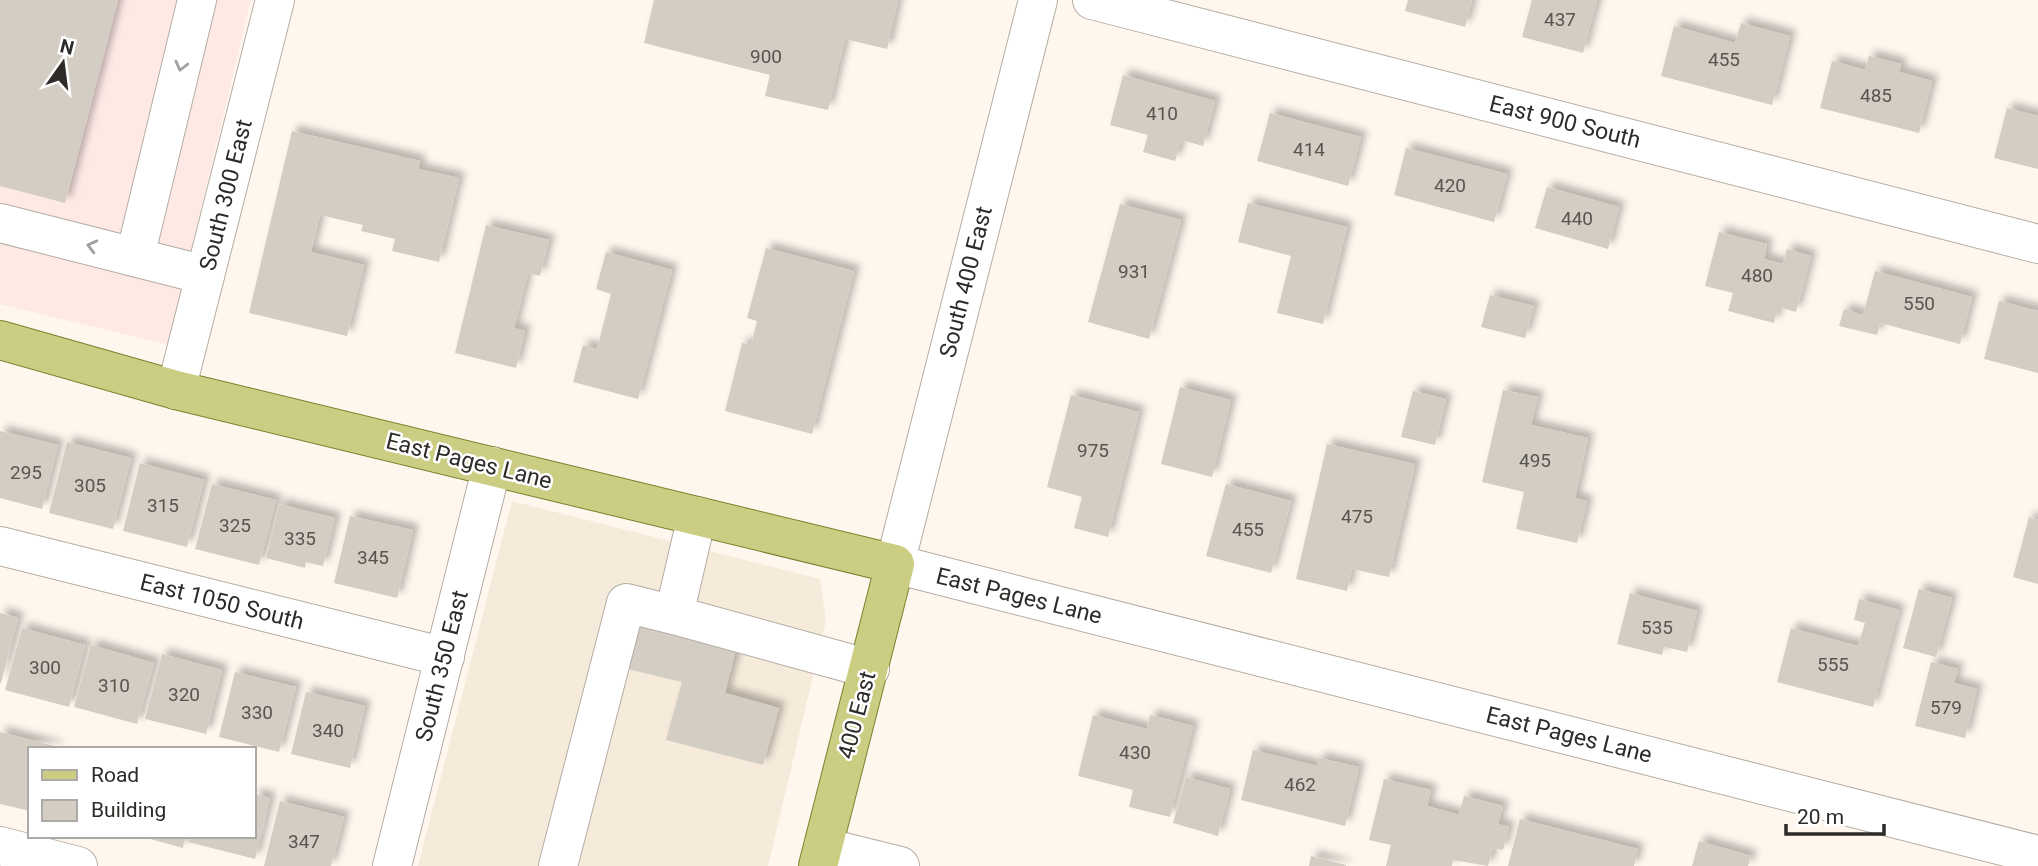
<svg xmlns="http://www.w3.org/2000/svg" width="2038" height="866" font-family="Roboto,sans-serif">
<style>
.built{fill:#f6eada}
.education{fill:#fee9e5}
.building{fill:#d4cdc4;filter:url(#shadow)}
.lines{fill:none;stroke-linecap:round;stroke-linejoin:round}
.minor-casing{stroke:#b4ada4;stroke-width:40}
.major-casing{stroke:#7d7f2d;stroke-width:40}
.minor{stroke:#fff;stroke-width:38}
.major{stroke:#cbcd83;stroke-width:38}
.oneway{stroke:#a1a09e}
.labels{text-anchor:middle;dominant-baseline:central;stroke-width:5;stroke-linejoin:round;paint-order:stroke}
.number-label{font-size:19px;fill:#58544f}
.street-label{font-size:23px;fill:#2e2b28;stroke:#fff}
</style>
<defs>
<filter id="shadow"><feDropShadow dx="6" dy="-6" stdDeviation="3.5" flood-color="#0004"/></filter>
</defs>
<rect width="100%" height="100%" fill="#fff7ee"/>
<path class="built" d="M512,501L820,579L826,621L768,866H418Z"/>
<path class="education" d="M0,0H251L168,345L0,304Z"/>
<g class="building">
<path d="M0,0H118L65,203L0,186Z"/>
<path d="M654,0H898L887,49L845,39L828,110L765,96L770,75L644,43Z"/>
<path d="M1408,0H1472L1465,27L1405,11Z"/>
<path d="M1532,0H1597L1583,53L1522,37Z"/>
<path d="M1741,23L1790,36L1772,105L1661,76L1674,26L1735,43Z"/>
<path d="M1869,56L1901,64L1899,72L1932,81L1919,133L1820,108L1832,61L1865,70Z"/>
<path d="M1123,75L1215,101L1203,146L1181,140L1175,161L1143,152L1148,135L1110,125Z"/>
<path d="M2007,108L2038,116V169L1994,158Z"/>
<path d="M1270,113L1361,137L1348,186L1257,161Z"/>
<path d="M292,131L420,161L418,169L459,178L439,262L392,251L395,239L361,231L363,225L320,215L311,252L364,265L347,336L249,313Z"/>
<path d="M1406,148L1507,174L1494,222L1394,195Z"/>
<path d="M1547,187L1619,207L1608,249L1535,228Z"/>
<path d="M1248,203L1347,227L1323,324L1277,313L1291,256L1238,242Z"/>
<path d="M1120,204L1181,220L1149,339L1088,322Z"/>
<path d="M486,225L549,240L540,276L528,273L514,328L525,331L516,368L455,353Z"/>
<path d="M1719,232L1767,244L1764,259L1783,264L1787,249L1811,256L1796,312L1778,307L1774,323L1728,311L1733,293L1705,286Z"/>
<path d="M766,248L854,271L812,434L725,411L742,343L751,345L757,321L747,318Z"/>
<path d="M606,252L672,270L638,399L573,382L583,345L597,349L611,294L596,289Z"/>
<path d="M1875,271L1972,297L1960,344L1880,323L1877,335L1839,326L1844,309L1863,315Z"/>
<path d="M1490,295L1534,306L1525,338L1481,327Z"/>
<path d="M1999,301L2038,311V373L1984,359Z"/>
<path d="M1180,387L1231,400L1212,477L1161,464Z"/>
<path d="M1503,390L1538,397L1531,425L1588,438L1575,498L1587,501L1577,543L1516,529L1524,492L1482,482Z"/>
<path d="M1413,391L1446,399L1435,445L1401,437Z"/>
<path d="M1071,395L1139,412L1108,537L1074,528L1082,497L1047,487Z"/>
<path d="M0,431L58,445L42,509L0,498Z"/>
<path d="M67,442L131,458L113,529L49,513Z"/>
<path d="M1327,444L1415,464L1389,577L1352,569L1347,591L1296,579Z"/>
<path d="M140,463L204,480L187,547L123,531Z"/>
<path d="M212,484L276,500L259,565L195,549Z"/>
<path d="M1226,484L1291,501L1271,573L1206,556Z"/>
<path d="M279,504L335,518L323,566L306,562L305,568L266,558Z"/>
<path d="M350,516L413,530L397,598L334,583Z"/>
<path d="M2029,517L2038,520V584L2013,577Z"/>
<path d="M1919,589L1952,598L1936,657L1903,648Z"/>
<path d="M1630,593L1697,611L1687,652L1664,647L1662,655L1617,644Z"/>
<path d="M1859,599L1899,610L1873,707L1777,682L1791,628L1858,646L1865,623L1854,620Z"/>
<path d="M0,613L18,618L1,683H0Z"/>
<path d="M627,618L737,645L725,693L779,708L763,765L666,740L682,682L615,666Z"/>
<path d="M22,628L85,645L69,707L5,690Z"/>
<path d="M91,645L154,663L137,724L74,707Z"/>
<path d="M162,654L222,670L206,734L145,719Z"/>
<path d="M1931,662L1958,669L1954,683L1977,689L1965,738L1915,726Z"/>
<path d="M235,672L296,687L279,752L219,737Z"/>
<path d="M306,692L365,706L350,768L291,754Z"/>
<path d="M1093,715L1147,729L1150,715L1193,726L1170,817L1129,807L1133,790L1078,776Z"/>
<path d="M0,732L62,748L30,749V811L0,804Z"/>
<path d="M1253,750L1317,766L1319,758L1359,767L1345,826L1241,800Z"/>
<path d="M1186,777L1230,789L1218,836L1173,823Z"/>
<path d="M1384,779L1431,790L1427,806L1459,815L1464,796L1503,806L1498,824L1509,827L1503,850L1493,848L1488,866L1453,860L1452,866H1386L1391,845L1369,840Z"/>
<path d="M254,794L270,798L255,859L188,842L190,836H254Z"/>
<path d="M280,801L344,817L331,866H264Z"/>
<path d="M1520,819L1638,849L1634,866H1508Z"/>
<path d="M139,836H185L183,848Z"/>
<path d="M1699,841L1751,856L1748,866H1692Z"/>
<path d="M1311,856L1346,865V866H1309Z"/>
</g>
<g class="lines">
<defs>
<g id="minor">
<path d="M1038,0L895,564L2038,855"/>
<path d="M1092,0L2038,244"/>
<path d="M0,223L205,275"/>
<path d="M135,257L197,0"/>
<path d="M176,390L275,0"/>
<path d="M697,516L674,615L870,669"/>
<path d="M0,546L445,657"/>
<path d="M0,846L78,866"/>
<path d="M823,847L900,866"/>
<path d="M392,866L492,466"/>
<path d="M558,866L626,603L674,615"/>
</g>
<path id="major" d="M0,340L176,390L895,564L818,866"/>
</defs>
<use href="#minor" class="minor-casing"/>
<use href="#major" class="major-casing"/>
<use href="#minor" class="minor"/>
<use href="#major" class="major"/>
</g>
<defs><path id="oneway-chevron" d="M-2-3.5L2.5 0L-2 3.5" fill="none" stroke-width="1.6" stroke-linecap="round" stroke-linejoin="round" transform="scale(1.75)"/></defs>
<g class="oneway">
<use href="#oneway-chevron" transform="translate(181 66) rotate(104)"/>
<use href="#oneway-chevron" transform="translate(92 246) rotate(-166)"/>
</g>
<g class="labels">
<g class="number-label">
<text x="1560" y="19">437</text>
<text x="766" y="56">900</text>
<text x="1724" y="59">455</text>
<text x="1876" y="95">485</text>
<text x="1162" y="113">410</text>
<text x="1309" y="149">414</text>
<text x="1450" y="185">420</text>
<text x="1577" y="218">440</text>
<text x="1134" y="271">931</text>
<text x="1757" y="275">480</text>
<text x="1919" y="303">550</text>
<text x="1093" y="450">975</text>
<text x="1535" y="460">495</text>
<text x="26" y="472">295</text>
<text x="90" y="485">305</text>
<text x="163" y="505">315</text>
<text x="1357" y="516">475</text>
<text x="235" y="525">325</text>
<text x="1248" y="529">455</text>
<text x="300" y="538">335</text>
<text x="373" y="557">345</text>
<text x="1657" y="627">535</text>
<text x="1833" y="664">555</text>
<text x="45" y="667">300</text>
<text x="114" y="685">310</text>
<text x="184" y="694">320</text>
<text x="1946" y="707">579</text>
<text x="257" y="712">330</text>
<text x="328" y="730">340</text>
<text x="1135" y="752">430</text>
<text x="1300" y="784">462</text>
<text x="304" y="841">347</text>
</g>
<g class="street-label">
<text transform="translate(1565 122) rotate(14)">East 900 South</text>
<text transform="translate(226 195) rotate(-76)">South 300 East</text>
<text transform="translate(966 282) rotate(-76)">South 400 East</text>
<text transform="translate(469 461) rotate(14)">East Pages Lane</text>
<text transform="translate(1019 596) rotate(14)">East Pages Lane</text>
<text transform="translate(222 602) rotate(14)">East 1050 South</text>
<text transform="translate(442 666) rotate(-76)">South 350 East</text>
<text transform="translate(857 715) rotate(-75)">400 East</text>
<text transform="translate(1569 735) rotate(14)">East Pages Lane</text>
</g>
</g>
<rect x="28" y="747" width="228" height="91" fill="#ffffff" stroke="#abaaa9" stroke-width="2"/>
<rect x="42" y="770" width="35" height="10" fill="#cbcd83" stroke="#abaaa9" stroke-width="2"/>
<text x="91" y="782" font-size="21" fill="#2e2b28">Road</text>
<rect x="42" y="800" width="35" height="21" fill="#d4cdc4" stroke="#abaaa9" stroke-width="2"/>
<text x="91" y="817" font-size="21" fill="#2e2b28">Building</text>
<g transform="translate(63 63) rotate(14)" stroke="#ffffff" stroke-width="5" paint-order="stroke">
<path d="M0-5L12 26L0 18L-12 26Z" fill="#2e2b28"/>
<text y="-10" font-size="19" font-weight="bold" text-anchor="middle" fill="#2e2b28">N</text>
</g>
<path d="M1786 824v10h98v-10" fill="none" stroke="#2e2b28" stroke-width="3.5"/>
<text x="1797" y="824" font-size="21" fill="#2e2b28" stroke="#ffffff" stroke-width="5" paint-order="stroke">20 m</text>
</svg>
